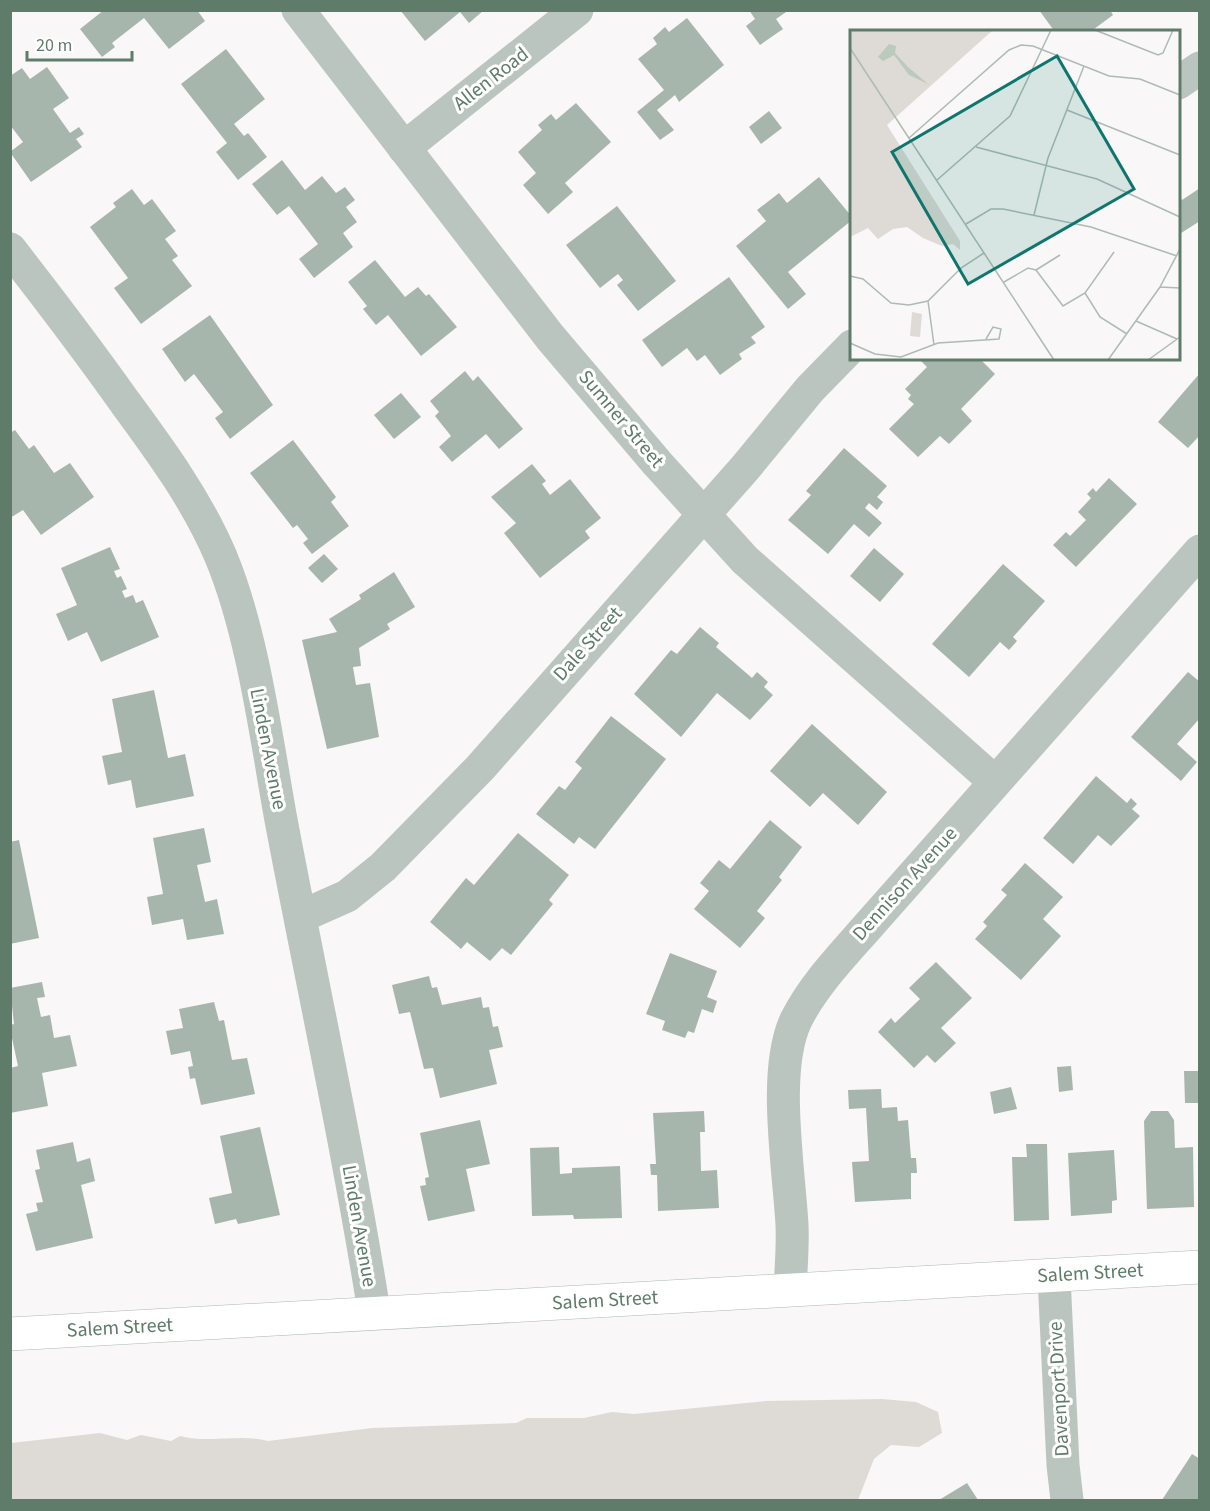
<svg xmlns="http://www.w3.org/2000/svg" width="1210" height="1511" font-family="'Source Sans 3',sans-serif">
<style>
.green{fill:#dedbd6}
.building{fill:#a7b6ad}
.lines{fill:none;stroke-linecap:round;stroke-linejoin:round}
.major-casing{stroke:#adb9b2;stroke-width:34}
.minor{stroke:#bbc5bf;stroke-width:33}
.major{stroke:#fff;stroke-width:33}
.labels{text-anchor:middle;dominant-baseline:central;stroke-width:6;stroke-linejoin:round;paint-order:stroke}
.street-label{font-size:20px;fill:#5f7c6b;stroke:#fff}
.inset-road{fill:none;stroke:#adbbb2;stroke-width:1.5}
.view{fill:#0f766e;fill-opacity:0.15;stroke:#0f766e;stroke-width:3}
.inset-edge{fill:none;stroke:#5f7c6b;stroke-width:3}
</style>
<rect width="100%" height="100%" fill="#f9f7f7"/>
<path class="green" d="M882,1399L916,1402L938,1412L942,1433L919,1447L891,1445L874,1459L858,1500H11V1443L100,1433L127,1440L141,1435L171,1441L180,1436C209,1444 239,1433 268,1441L372,1428L516,1423L527,1418H584L612,1412L634,1414L766,1401Z"/>
<g class="building">
<path d="M104,10H197L205,21L169,49L144,18L112,43L115,47L102,57L80,29Z"/>
<path d="M400,10H484L469,23L460,12L425,41Z"/>
<path d="M749,10H789L776,19L783,29L760,45L746,26L755,19Z"/>
<path d="M1039,10H1110L1113,15L1090,32H1055Z"/>
<path d="M687,18L724,65L679,102L675,95L657,110L674,130L660,140L637,112L664,90L638,59L657,44L653,38L665,27L669,32Z"/>
<path d="M226,49L265,99L234,124L244,136L248,133L267,157L238,180L216,152L227,143L181,84Z"/>
<path d="M47,67L69,98L53,109L70,133L79,127L84,134L76,139L82,147L31,182L10,152L23,142L10,125V76L22,68L30,79Z"/>
<path d="M576,103L611,142L565,183L573,192L548,214L523,185L536,173L518,152L542,130L538,125L551,114L556,120Z"/>
<path d="M769,111L782,128L761,144L749,127Z"/>
<path d="M282,160L305,190L322,176L336,193L345,187L355,200L346,207L357,222L343,233L353,247L314,278L299,259L318,244L289,206L277,215L252,184Z"/>
<path d="M819,177L852,217V220L788,272L806,294L788,309L736,246L766,221L757,210L779,193L787,203Z"/>
<path d="M1200,188V221L1178,235V194L1182,200Z"/>
<path d="M132,189L144,205L152,199L176,231L165,239L178,256L172,260L192,286L141,324L114,288L128,278L90,227L116,207L113,203Z"/>
<path d="M617,206L676,281L638,311L617,285L623,280L618,274L600,288L566,245Z"/>
<path d="M375,260L405,297L418,287L426,296L429,294L457,327L421,356L388,315L376,325L363,309L367,306L348,282Z"/>
<path d="M729,277L765,327L751,337L756,343L739,354L742,359L720,375L705,355L697,361L687,348L662,367L642,340Z"/>
<path d="M210,315L273,405L230,439L215,418L223,412L194,374L185,382L162,349Z"/>
<path d="M918,358H979L995,374L961,409L972,421L949,444L940,436L918,457L889,429L914,404L908,399L911,395L905,389L927,367Z"/>
<path d="M465,371L473,381L478,376L523,429L499,449L486,434L452,462L439,447L451,436L435,416L439,412L430,401Z"/>
<path d="M1200,373V435L1188,448L1158,422Z"/>
<path d="M401,393L421,417L394,439L374,415Z"/>
<path d="M15,430L29,449L34,445L54,473L70,463L94,497L41,535L23,510L10,518V433Z"/>
<path d="M293,440L336,497L331,502L349,526L312,554L303,543L308,539L297,525L293,528L250,473Z"/>
<path d="M844,448L887,486L877,497L883,502L877,510L869,503L865,508L882,523L869,537L854,524L828,554L788,520L811,495L806,491Z"/>
<path d="M532,464L546,481L542,484L550,495L570,479L601,518L585,531L590,538L540,578L504,533L516,523L491,497Z"/>
<path d="M1109,478L1137,504L1076,567L1053,545L1066,532L1070,536L1086,520L1078,512L1091,498L1087,494L1093,488L1096,492Z"/>
<path d="M110,547L120,569L114,571L117,578L121,576L127,589L122,591L125,598L133,595L136,603L143,600L159,637L101,662L87,632L68,641L56,614L77,605L61,568Z"/>
<path d="M874,548L904,574L880,602L850,576Z"/>
<path d="M324,554L338,569L322,583L308,568Z"/>
<path d="M1003,564L1045,601L1013,637L1017,641L1009,650L1000,642L969,677L932,644Z"/>
<path d="M394,572L415,607L387,624L390,629L359,648L361,666L353,667L356,685L370,683L379,737L327,749L302,640L337,632L329,619L361,599L359,595Z"/>
<path d="M700,627L719,643L716,647L752,678L757,672L768,682L764,687L773,695L750,720L717,693L681,737L634,694L671,650L677,654Z"/>
<path d="M1188,672L1200,682V718L1177,744L1197,762L1181,781L1131,737Z"/>
<path d="M154,690L168,758L185,754L194,796L136,808L131,780L108,785L102,756L122,752L112,699Z"/>
<path d="M611,716L666,759L595,849L579,837L574,844L536,814L559,786L565,790L582,768L575,762Z"/>
<path d="M812,724L887,792L858,825L823,793L810,807L770,771Z"/>
<path d="M1096,776L1127,803L1131,798L1137,804L1132,809L1140,816L1111,846L1098,835L1073,864L1043,838Z"/>
<path d="M770,820L802,847L779,877L782,880L757,911L765,918L740,948L694,909L709,891L700,883L719,860L730,869Z"/>
<path d="M204,828L211,862L197,865L205,902L217,899L224,934L187,940L183,919L152,925L147,897L163,894L153,838Z"/>
<path d="M518,833L569,875L549,900L553,904L511,955L502,948L490,961L467,942L461,949L430,922L466,878L474,885Z"/>
<path d="M19,840L39,938L10,944V842Z"/>
<path d="M1025,863L1063,897L1043,919L1061,936L1021,980L975,939L987,926L983,922L1007,895L1001,890Z"/>
<path d="M670,953L717,971L707,997L717,1001L713,1013L702,1009L694,1033L688,1031L685,1038L662,1030L665,1021L646,1014Z"/>
<path d="M936,962L972,998L941,1028L956,1043L935,1063L927,1055L914,1068L878,1032L891,1018L895,1023L920,999L909,988Z"/>
<path d="M429,976L432,988L437,987L442,1005L481,997L483,1008L489,1007L493,1027L498,1026L503,1047L489,1050L497,1084L440,1098L433,1068L424,1069L410,1012L399,1014L392,985Z"/>
<path d="M42,982L45,997L37,998L41,1017L50,1015L54,1038L70,1035L77,1066L42,1073L48,1106L10,1113V1068L18,1066L10,1029V1025L14,1024L10,988Z"/>
<path d="M214,1002L219,1021L224,1020L232,1060L247,1058L255,1094L201,1105L195,1078L190,1079L188,1067L193,1066L190,1051L171,1055L166,1031L183,1028L179,1009Z"/>
<path d="M1071,1066L1073,1090L1059,1092L1057,1067Z"/>
<path d="M1184,1071H1200V1103H1185Z"/>
<path d="M1011,1087L1017,1109L994,1114L990,1092Z"/>
<path d="M881,1089L882,1108L897,1107L898,1121L908,1120L911,1158H916L917,1173H911V1199L855,1202L852,1162L869,1161L866,1108L849,1109L848,1090Z"/>
<path d="M704,1111L705,1132H700L701,1171L717,1170L719,1208L658,1211L657,1175H651L650,1164H656L653,1113Z"/>
<path d="M1151,1111H1168L1174,1120L1175,1148L1193,1147L1194,1207L1147,1209L1144,1121Z"/>
<path d="M480,1120L490,1164L466,1169L475,1211L428,1221L420,1186L426,1185L425,1178L429,1177L420,1133Z"/>
<path d="M260,1127L280,1215L238,1224L236,1219L215,1224L209,1198L232,1193L220,1136Z"/>
<path d="M73,1142L77,1162L90,1158L95,1181L81,1185L93,1238L36,1251L26,1214L38,1211L36,1203L43,1202L35,1170L40,1169L36,1150Z"/>
<path d="M1026,1144H1047L1049,1220L1014,1221L1012,1157H1027Z"/>
<path d="M559,1147L560,1174L572,1173V1168L620,1166L622,1218L574,1219L573,1215L532,1216L530,1148Z"/>
<path d="M1114,1150L1117,1200L1112,1201V1213L1071,1216L1068,1153Z"/>
<path d="M1192,1454L1200,1459V1500H1162Z"/>
<path d="M967,1483L978,1500H939Z"/>
</g>
<g class="lines">
<defs>
<g id="major">
<path id="s1" d="M10,1334L1200,1267"/>
</g>
</defs>
<use href="#major" class="major-casing"/>
<g class="minor">
<path d="M298,10L550,337L657,463L745,560L995,782"/>
<path d="M1178,83L1200,68"/>
<path d="M404,148L577,10"/>
<path d="M10,249C49,299 87,349 124,401C160,450 197,500 221,557C253,634 266,737 281,820C312,984 348,1147 374,1311"/>
<path d="M302,916L347,896L383,867L480,768L745,468L810,389L852,346"/>
<path d="M1054,1277L1063,1465L1067,1500"/>
<path d="M790,1289C791,1268 793,1246 792,1225C789,1169 772,1070 796,1020C812,988 838,960 862,933L1200,551"/>
</g>
<use href="#major" class="major"/>
</g>
<g class="labels">
<g class="street-label">
<text transform="translate(491 79) rotate(-38)">Allen Road</text>
<text transform="translate(621 419) rotate(50)">Sumner Street</text>
<text transform="translate(588 644) rotate(-48)">Dale Street</text>
<text transform="translate(268 749) rotate(79)">Linden Avenue</text>
<text transform="translate(905 884) rotate(-48)">Dennison Avenue</text>
<text transform="translate(359 1226) rotate(80)">Linden Avenue</text>
<text stroke="none"><textPath href="#s1" startOffset="1082">Salem Street</textPath></text>
<text stroke="none"><textPath href="#s1" startOffset="596">Salem Street</textPath></text>
<text stroke="none"><textPath href="#s1" startOffset="110">Salem Street</textPath></text>
<text transform="translate(1059 1389) rotate(-93)">Davenport Drive</text>
</g>
</g>
<g transform="translate(850 30)">
<rect width="330" height="330" fill="#f9f7f7"/>
<path d="M0,0H143L37,95L110,211V220L103,214L92,216L73,208L57,197L43,199L28,209L18,198L0,207ZM62,282L72,284L70,307L60,306Z" fill="#dedbd6"/>
<path d="M39,14L46,16L45,23L58,37L78,54L59,45L44,25L33,31L28,27Z" fill="#bacabd"/>
<path class="inset-road" d="M245,0L308,25L313,23L323,0M0,18L204,330M217,80L330,125M59,108L159,20L171,15L183,16L259,46L290,49L330,65M126,117L247,149L330,187M87,150L160,86L201,0M184,185L198,128L234,36M116,194L141,179H153L241,197L327,226M186,240L213,276L235,263L264,222M186,240L210,225M0,246L13,249L41,273L59,275L78,271L111,238L134,223M154,252L178,238L186,240M310,257L330,258M235,263L250,287L277,304M78,271L84,315M286,291L327,309M0,313L25,324L51,327L88,313L149,309L151,299L143,297L136,309M258,330L310,257L330,219M298,330L330,307"/>
<path class="view" d="M207,26L284,159L118,254L42,122Z"/>
<rect width="330" height="330" class="inset-edge"/>
</g>
<rect width="1210" height="1511" fill="none" stroke="#5f7c6b" stroke-width="24"/>
<path d="M27 51v9h105v-9" fill="none" stroke="#5f7c6b" stroke-width="3"/>
<text x="36" y="51" font-size="18" fill="#5f7c6b" stroke="#ffffff" stroke-width="4.5" paint-order="stroke">20 m</text>
</svg>
